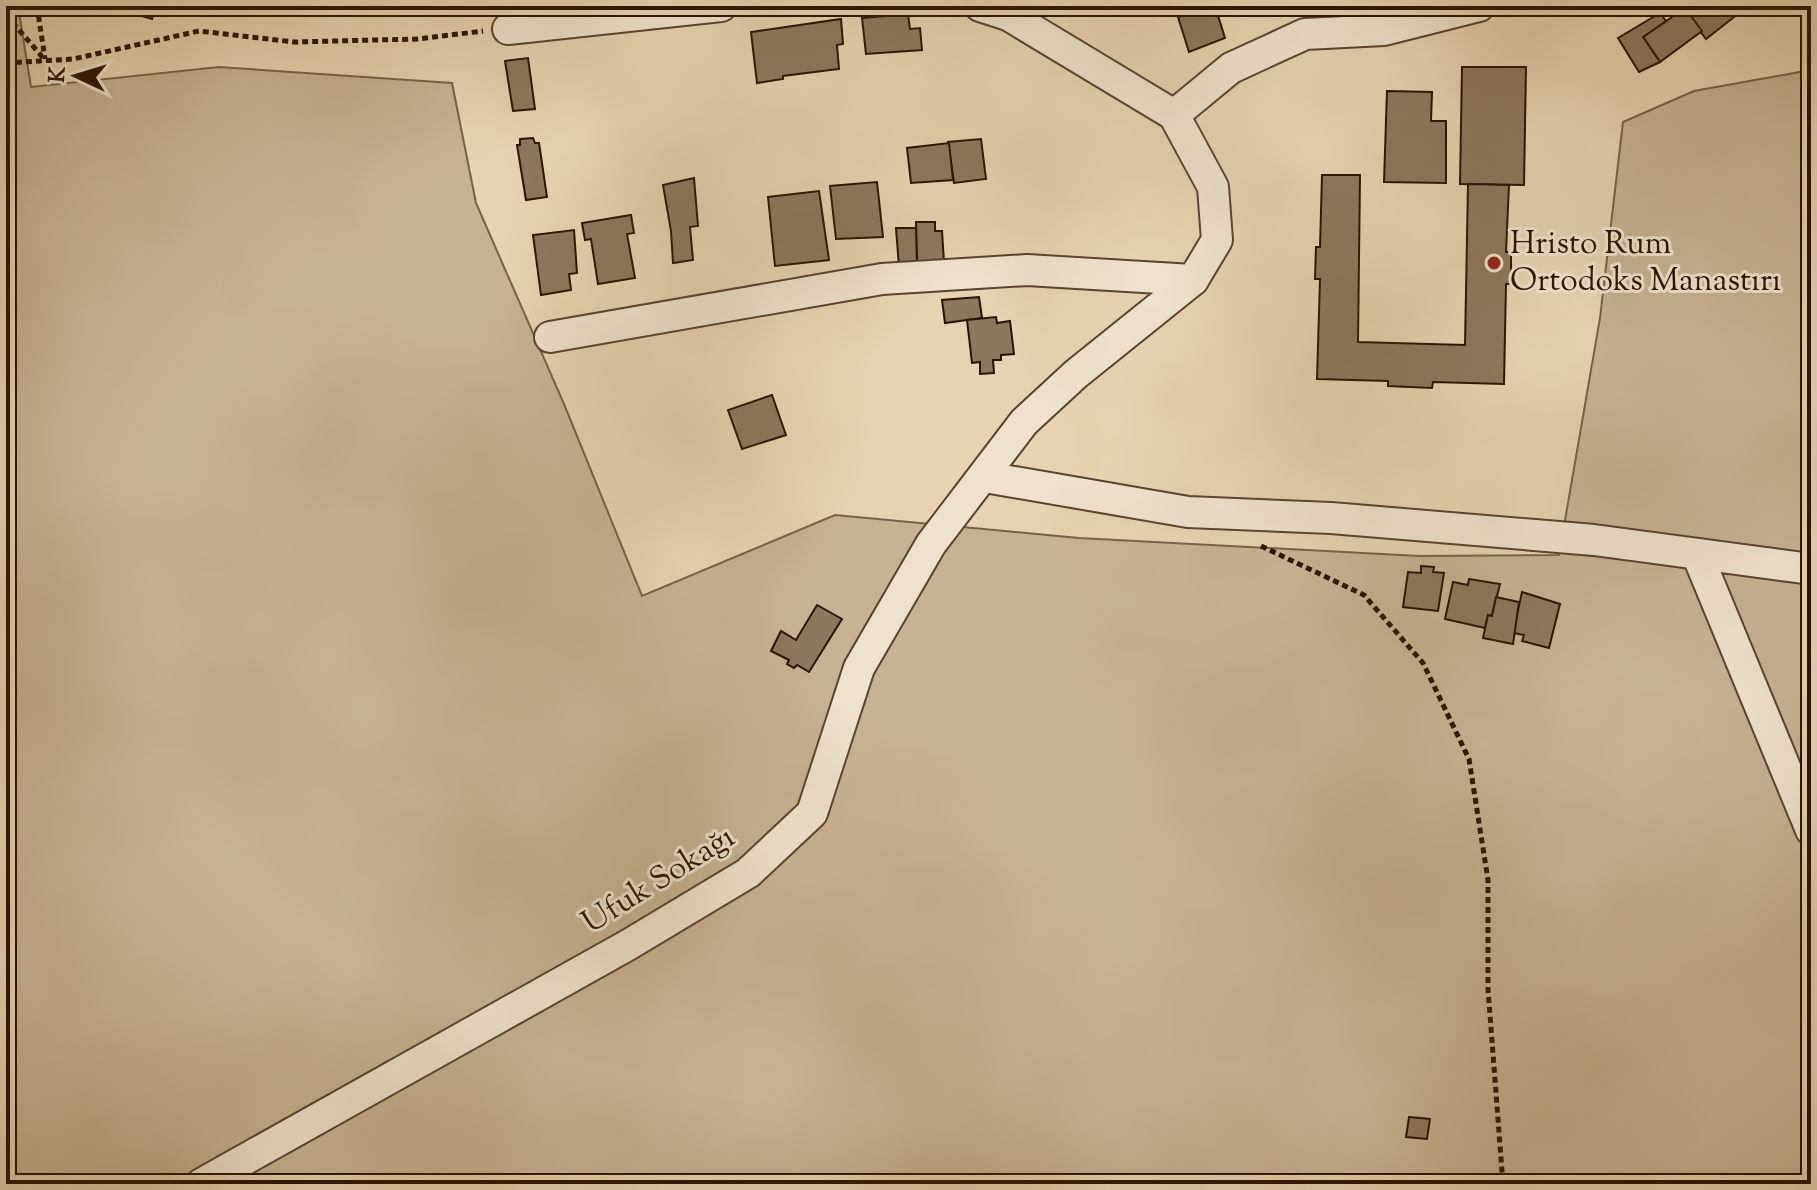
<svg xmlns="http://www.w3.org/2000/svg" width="1817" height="1190" font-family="'Sorts Mill Goudy',serif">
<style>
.green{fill:#c7b293;stroke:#79624a;stroke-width:2}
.building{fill:#8d775d;stroke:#2b1302;stroke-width:2}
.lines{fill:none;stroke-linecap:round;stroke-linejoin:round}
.minor-casing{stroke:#5a432e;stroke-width:34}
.path{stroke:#2b1302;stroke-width:5;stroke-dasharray:6 4;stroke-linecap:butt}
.minor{stroke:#efe2cc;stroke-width:30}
.poi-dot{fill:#8f2418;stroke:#efe2cc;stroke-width:3}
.labels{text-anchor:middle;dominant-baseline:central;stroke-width:6;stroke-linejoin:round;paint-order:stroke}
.poi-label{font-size:32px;fill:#2b1302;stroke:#efe2cc;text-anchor:start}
.street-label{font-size:32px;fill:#2b1302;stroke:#efe2cc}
</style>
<rect width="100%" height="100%" fill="#e7d3b1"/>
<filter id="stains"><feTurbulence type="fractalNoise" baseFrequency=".0025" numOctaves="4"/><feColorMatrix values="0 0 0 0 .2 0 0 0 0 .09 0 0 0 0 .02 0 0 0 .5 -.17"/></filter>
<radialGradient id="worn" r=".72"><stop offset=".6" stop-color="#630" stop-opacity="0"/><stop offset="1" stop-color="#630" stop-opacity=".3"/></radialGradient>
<path class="green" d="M6,6H18L31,87L219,67L452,83L476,203L564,404L642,596L835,515L1079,538L1419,556L1559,555L1600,318L1623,122L1694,91L1811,70V1184H6Z"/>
<g class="building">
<path d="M107,6H156L152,19Z"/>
<path d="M1209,6H1215L1225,38L1189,52L1178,17Z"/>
<path d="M1681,6H1727L1734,17L1706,39Z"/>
<path d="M1736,6H1768L1753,16L1750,12L1741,15Z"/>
<path d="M1685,8L1702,31L1660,62L1643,37Z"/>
<path d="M1660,13L1666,21L1643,37L1660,62L1639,72L1618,38Z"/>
<path d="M908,14L910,29L920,28L922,50L866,54L862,18Z"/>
<path d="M841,19L843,44L837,45L839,69L783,76V79L757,83L751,32Z"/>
<path d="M528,58L535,109L513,111L505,61Z"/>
<path d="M1462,67H1526L1524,185L1460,184Z"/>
<path d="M1387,91L1432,92L1431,121H1446V183L1384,182Z"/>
<path d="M533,138L535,143H539L547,197L526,200L517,145H520V139Z"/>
<path d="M981,139L986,179L954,183L948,142Z"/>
<path d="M949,143L953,180L911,183L907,148Z"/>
<path d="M1322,175H1360L1358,342L1465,345L1468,184L1509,185L1506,252H1511V284H1506L1504,384L1433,382L1432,388L1388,386V381L1317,379L1320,279H1315L1316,247H1320Z"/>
<path d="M694,178L698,226L690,227L693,260L673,263L671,231L663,185Z"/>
<path d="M877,182L883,237L836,239L830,186Z"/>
<path d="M819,191L829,260L775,266L768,197Z"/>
<path d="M631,215L634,233L627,234L635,278L598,284L591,239L585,240L582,223Z"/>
<path d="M916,222H935V231H942L944,262L917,265Z"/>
<path d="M896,228H916L917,265L899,267Z"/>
<path d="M574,230L577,273L569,274L571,290L541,295L533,235Z"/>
<path d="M979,297L982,318L945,323L942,300Z"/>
<path d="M996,317L997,323L1010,321L1014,354L1001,355V360H993L994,373L980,374V362L972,363L967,320Z"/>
<path d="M772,395L786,435L742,449L728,410Z"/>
<path d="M1421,566L1434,567L1433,572L1444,573L1438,611L1403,607L1408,572L1421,573Z"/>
<path d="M1469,579L1500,584L1492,616L1488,615L1485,628L1445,619L1453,582L1468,585Z"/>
<path d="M1522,592L1560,604L1549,648L1522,641L1524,635L1513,633Z"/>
<path d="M1496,597L1519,602L1513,644L1483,638L1488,615L1492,616Z"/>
<path d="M817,605L842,619L809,672L797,665L794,668L787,664L789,660L771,651L781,631L796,640Z"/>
<path d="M1409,1117L1430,1119L1427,1139L1406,1137Z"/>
</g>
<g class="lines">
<defs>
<g id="minor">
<path d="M980,6L1008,15L1174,115L1231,68L1305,34L1384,30L1479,6"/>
<path d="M508,29L721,6"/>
<path d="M550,337L882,279L1027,270L1193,280"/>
<path d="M985,477L1188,512L1331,518L1594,540L1811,569"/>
<path d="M1697,554L1811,830"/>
<path d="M201,1184L628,945L748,873L812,813L859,668L931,544L1024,422L1076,374L1193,280L1217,240L1213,187L1174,115"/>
</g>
</defs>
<use href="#minor" class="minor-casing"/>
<g class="path">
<path d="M37,6L45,59"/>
<path d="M6,15L45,60"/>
<path d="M6,63L73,59L199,31L294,42L418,39L483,31"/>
<path d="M1261,546L1364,595L1423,663L1469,759L1488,880V989L1503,1184"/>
</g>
<use href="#minor" class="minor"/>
</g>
<circle class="poi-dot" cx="1494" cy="263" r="8"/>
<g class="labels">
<g class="poi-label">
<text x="1510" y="245">Hristo Rum<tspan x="1510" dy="37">Ortodoks Manastırı</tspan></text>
</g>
<g class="street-label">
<text transform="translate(659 881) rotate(-32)">Ufuk Sokağı</text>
</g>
</g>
<rect width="1817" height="1190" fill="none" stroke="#e7d3b1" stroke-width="32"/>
<rect x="8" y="8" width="1801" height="1174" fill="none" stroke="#2b1302" stroke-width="4"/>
<rect x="16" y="16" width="1785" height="1158" fill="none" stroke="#2b1302" stroke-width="2"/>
<g transform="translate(76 76) rotate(274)" stroke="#efe2cc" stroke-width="6" paint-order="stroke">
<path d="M0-6L14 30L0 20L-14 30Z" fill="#2b1302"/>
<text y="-12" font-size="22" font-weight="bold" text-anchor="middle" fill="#2b1302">K</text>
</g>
<rect width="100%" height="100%" filter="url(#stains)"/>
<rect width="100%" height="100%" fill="url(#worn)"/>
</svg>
